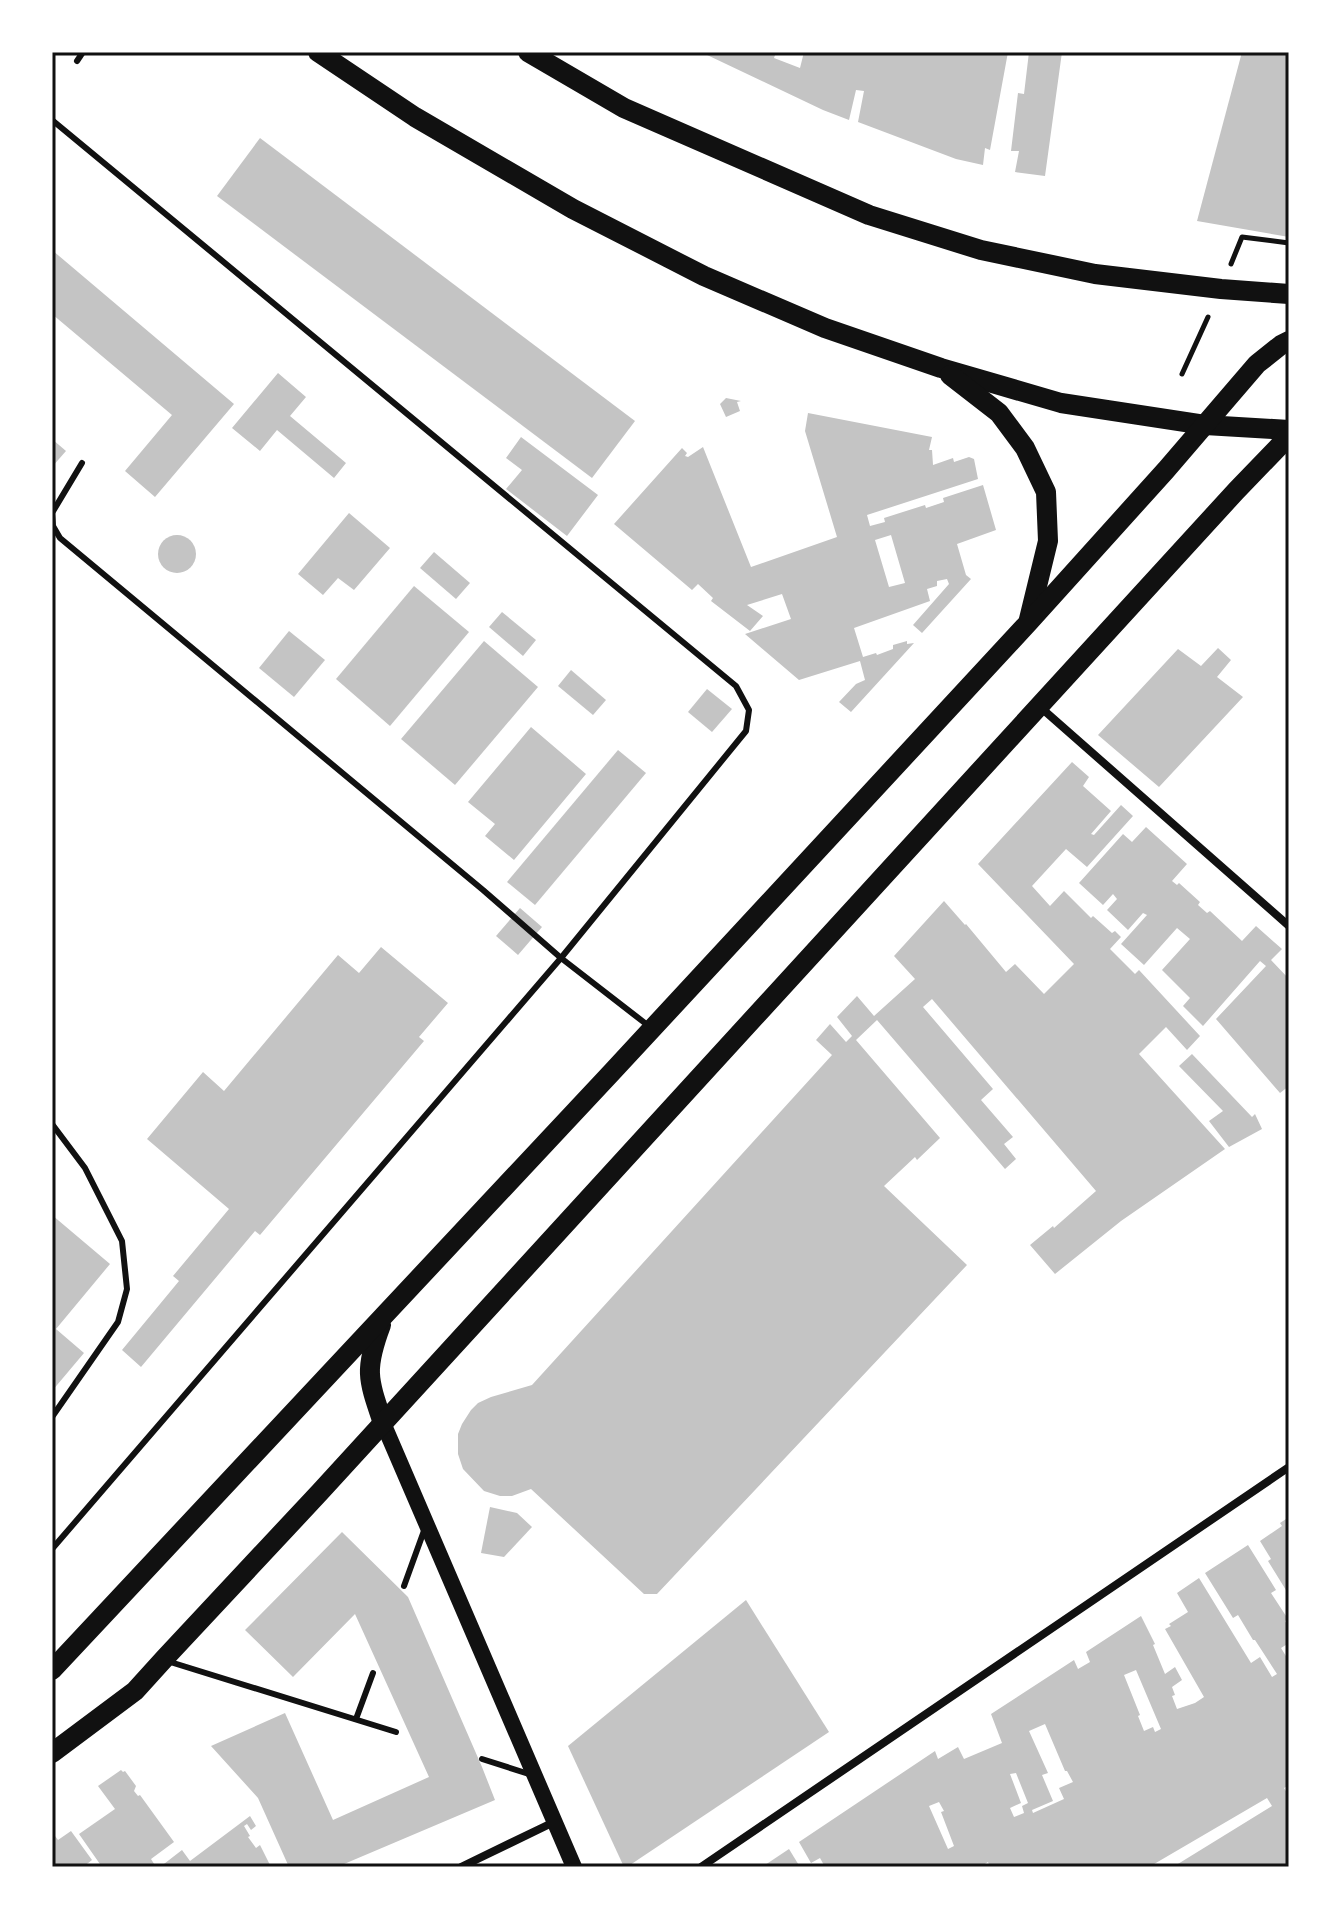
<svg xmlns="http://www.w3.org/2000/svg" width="1341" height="1919" font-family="'Work Sans',sans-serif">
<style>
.building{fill:#c4c4c4;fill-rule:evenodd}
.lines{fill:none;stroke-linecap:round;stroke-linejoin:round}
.path{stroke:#111;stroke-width:5}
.service{stroke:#111;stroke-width:6}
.minor{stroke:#111;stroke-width:8}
.secondary{stroke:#111;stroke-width:16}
.primary{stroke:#111;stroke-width:20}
.neatline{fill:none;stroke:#111;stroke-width:3}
</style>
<rect width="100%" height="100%" fill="#fff"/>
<g class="building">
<path d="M706,52H776L774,58L800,68L804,52H1008L990,150L985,148L983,165L956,159L858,122L864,91L856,90L849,120L823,110L705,54Z"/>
<path d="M1029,52H1062L1045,176L1015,172L1019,151H1011L1018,93L1024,94Z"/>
<path d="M1242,52H1289V237L1197,221Z"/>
<path d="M260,138L635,421L592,478L217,196Z"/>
<path d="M52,250L234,404L155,497L125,471L172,415L52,314Z"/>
<path d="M278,373L306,397L290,416L346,463L334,478L277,430L260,451L232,428Z"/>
<path d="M726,398L741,401L737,402L740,411L726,417L720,404Z"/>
<path d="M808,413L932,437L929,450H932L933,465L953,458L954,462L969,457L974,459L978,479L867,515L870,526L885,522L884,518L925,505L926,508L944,502L943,498L983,485L996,530L957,544L966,575L971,579L922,633L913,625L949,584L947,579L937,581V586L927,589L930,601L854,628L863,657L876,653L877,655L893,649V645L907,641V644L914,643L851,712L839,702L856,684L865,680L860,661L799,680L745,634L791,619L782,594L747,605L763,616L750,631L711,601L713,598L698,584L692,590L614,524L682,448L687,453L685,456L688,457L703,447L751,567L837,537L805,431ZM891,535L905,583L889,587L875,540Z"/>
<path d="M521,437L598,495L567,536L506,489L522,470L506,458Z"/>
<path d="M52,439L66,451L52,467Z"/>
<path d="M349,513L390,548L354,590L338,578L323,595L298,574Z"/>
<circle cx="177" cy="554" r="19"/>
<path d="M434,552L470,583L456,599L420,568Z"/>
<path d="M414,586L469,632L390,726L336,679Z"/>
<path d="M502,612L536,640L523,656L489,627Z"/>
<path d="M289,631L325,660L294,697L259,668Z"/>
<path d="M484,641L538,687L455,785L401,739Z"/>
<path d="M1218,648L1231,660L1217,677L1243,697L1159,787L1098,735L1178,649L1201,666Z"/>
<path d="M571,670L606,700L593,715L558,686Z"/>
<path d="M707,689L732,709L712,732L688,712Z"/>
<path d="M531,727L586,774L514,860L485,836L495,824L468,802Z"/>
<path d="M618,750L646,773L535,905L507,882Z"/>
<path d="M1072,762L1089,777L1083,786L1111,811L1091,834L1094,835L1121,805L1133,816L1087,867L1066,849L1032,886L1050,906L1064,891L1091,918L1093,916L1112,933L1115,931L1121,937L1110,949L1135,974L1139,970L1200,1036L1187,1050L1166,1027L1139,1054L1225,1149L1121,1221L1055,1274L1030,1245L1053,1226L1054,1228L1096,1191L932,999L923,1007L993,1089L981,1100L1013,1137L1004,1144L1016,1159L1005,1169L877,1020L856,1040L940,1138L917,1160L915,1157L884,1186L967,1265L657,1594H644L531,1489L512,1496H500L484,1491L463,1469L458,1454V1434L462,1424L471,1410L478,1403L491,1397L532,1385L832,1055L816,1040L830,1024L846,1042L852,1036L837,1017L857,996L874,1016L915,979L894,956L944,901L965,925L966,924L1006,972L1015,964L1044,994L1074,964L978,864Z"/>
<path d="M1146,827L1187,864L1172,881L1177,885L1179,883L1200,902L1198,905L1207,913L1210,911L1242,941L1256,926L1282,949L1271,960L1289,979V1086L1280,1093L1216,1019L1266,966L1260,961L1203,1026L1183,1006L1190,998L1162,970L1190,939L1177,928L1144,965L1121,944L1147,915L1143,913L1128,930L1107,910L1117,899L1113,894L1103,905L1079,883L1123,834L1132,842Z"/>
<path d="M520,908L542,927L518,955L496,936Z"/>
<path d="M381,947L448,1003L419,1037L424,1041L260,1235L255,1231L141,1367L122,1350L179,1281L173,1276L229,1209L147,1139L203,1072L224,1091L338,955L359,973Z"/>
<path d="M1192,1054L1252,1117L1255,1114L1262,1129L1229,1147L1209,1121L1223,1111L1179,1066Z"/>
<path d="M52,1215L110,1264L56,1329L84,1353L52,1391Z"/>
<path d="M490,1507L517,1513L532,1527L504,1557L481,1553Z"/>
<path d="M1289,1517V1595L1268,1561L1271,1559L1260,1541L1282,1526L1280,1523Z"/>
<path d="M342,1532L408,1597L482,1767L495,1800L337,1867H289L258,1798L211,1746L285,1713L333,1820L429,1777L355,1614L293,1677L245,1630Z"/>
<path d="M1248,1545L1276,1590L1271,1593L1288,1619L1285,1621L1289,1628V1643L1281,1648L1289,1661V1785L1284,1788L1289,1796V1867H1173L1272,1806L1267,1798L1149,1867H990L988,1862L980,1867H825L820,1858L811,1863L799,1842L935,1751L938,1759L958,1747L964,1759L1002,1743L991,1714L1074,1660L1078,1669L1090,1662L1086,1652L1141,1616L1155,1644L1153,1645L1165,1674L1175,1667L1182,1680L1172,1687L1175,1695L1172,1696L1177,1709L1195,1703L1204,1697L1165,1629L1171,1626L1169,1624L1188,1612L1177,1593L1199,1578L1251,1663L1260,1657L1272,1677L1277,1674L1255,1640H1253L1238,1615L1233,1618L1205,1573ZM1136,1670L1161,1729L1155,1732L1153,1727L1144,1731L1138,1716L1140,1715L1124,1675ZM1045,1724L1065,1771H1067L1073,1782L1059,1788L1064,1799L1033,1813L1032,1810L1053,1801L1042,1775L1048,1773L1029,1731ZM1016,1773L1028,1803L1022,1806L1024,1813L1014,1817L1010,1808L1021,1803L1010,1774ZM939,1802L944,1811L941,1812L954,1846L948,1849L929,1806Z"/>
<path d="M746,1600L829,1732L627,1867H624L568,1746Z"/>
<path d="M121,1770L123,1772L125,1771L136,1786L134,1791L138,1796L140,1795L174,1842L151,1859L156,1867H102L79,1834L115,1809L98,1786Z"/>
<path d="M250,1816L256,1826L251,1830L247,1824L244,1826L250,1836L248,1837L256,1848L260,1845L271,1867H160L182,1850L190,1861Z"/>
<path d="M71,1831L92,1860L83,1867H52V1832L58,1840Z"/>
<path d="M789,1849L800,1867H762Z"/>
</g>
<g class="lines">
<g class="path">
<path d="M1231,264L1242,237L1289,243"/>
<path d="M1182,374L1208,317"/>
</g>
<g class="service">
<path d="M77,61L83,52"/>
<path d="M52,120L736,686L749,710L746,731L561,958L52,1549"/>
<path d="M82,463L52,513L53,526L60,538L483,890L561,958L650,1027"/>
<path d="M52,1124L85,1168L122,1241L127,1289L118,1322L52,1417"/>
<path d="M404,1586L425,1528"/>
<path d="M167,1661L396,1732"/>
<path d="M356,1719L373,1673"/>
<path d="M482,1759L532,1775"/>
</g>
<g class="minor">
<path d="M1039,706L1289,926"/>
<path d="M461,1867L554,1822"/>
<path d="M701,1867L1289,1467"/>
</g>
<path class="secondary" d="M383,1423L574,1867"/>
<g class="primary">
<path d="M318,52L415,117L573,209L704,276L825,328L941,368L1061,403L1205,425L1289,430"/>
<path d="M528,52L624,108L869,215L981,250L1095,274L1221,289L1289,294"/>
<path d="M950,375L999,413L1025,448L1046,492L1048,541L1029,619"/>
<path d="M381,1325C364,1370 368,1379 383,1423"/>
<path d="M52,1670L612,1072L1028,623L1166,470L1257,364L1281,345L1289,341"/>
<path d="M52,1753L135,1691L164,1659L320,1492L1236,491L1289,436"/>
</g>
</g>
<rect width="1341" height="1919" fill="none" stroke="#ffffff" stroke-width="108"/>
<rect x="54" y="54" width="1233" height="1811" class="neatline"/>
</svg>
